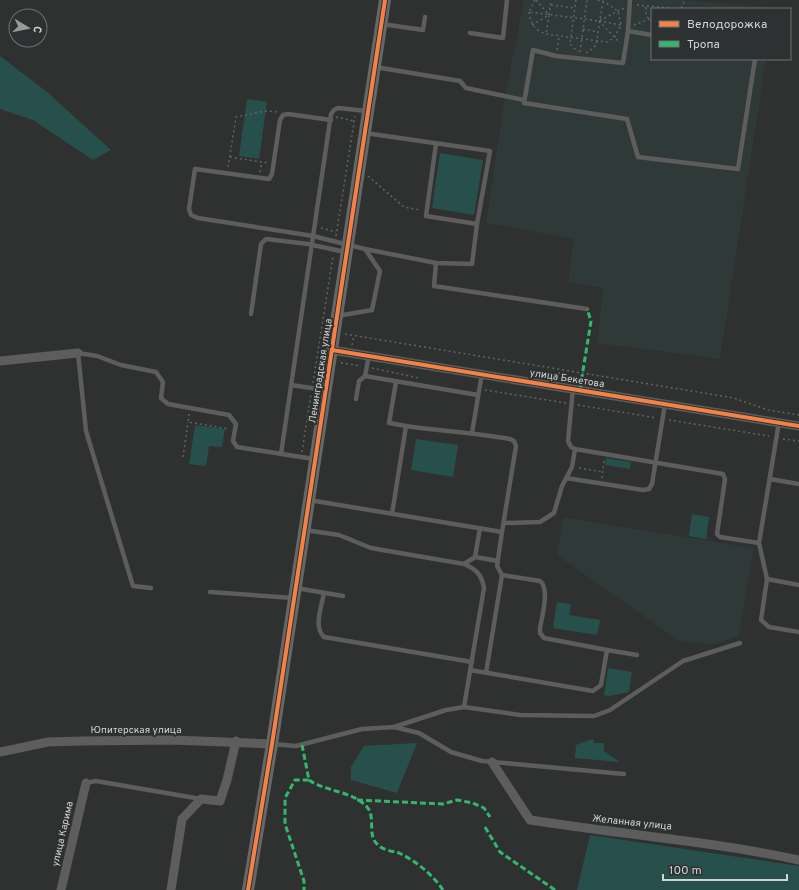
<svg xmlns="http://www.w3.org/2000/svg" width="799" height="890" font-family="Overpass,sans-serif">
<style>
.built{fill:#2f3938}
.green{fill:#27504d}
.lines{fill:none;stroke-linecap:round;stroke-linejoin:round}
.path{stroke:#646464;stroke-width:1.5;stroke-dasharray:2 3;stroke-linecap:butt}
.lane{stroke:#5d5d5d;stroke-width:4.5}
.street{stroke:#5d5d5d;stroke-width:9}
.secondary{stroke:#676767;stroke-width:12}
.quiet{stroke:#33b770;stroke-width:3;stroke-dasharray:6 3;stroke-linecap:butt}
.cycleway-casing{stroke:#2e3131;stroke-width:6}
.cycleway{stroke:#f48246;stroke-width:4}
.labels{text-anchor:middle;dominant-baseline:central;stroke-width:4;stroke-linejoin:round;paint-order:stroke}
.street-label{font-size:10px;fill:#d2d4d4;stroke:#2e3131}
</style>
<rect width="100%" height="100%" fill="#2f3030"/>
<g class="built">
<path d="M524,0H685L774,8V9H652V59H766L720,359L597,343L603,288L568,282L574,239L486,223L505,96Z"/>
<path d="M563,517L754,548L739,636L712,645L678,640L557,555Z"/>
</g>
<g class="green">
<path d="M0,56L47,92L111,150L93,160L33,120L0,109Z"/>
<path d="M247,99L267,102L259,159L239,156Z"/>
<path d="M440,153L483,160L474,215L432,208Z"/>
<path d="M195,425L225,429L222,447L209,446L206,466L189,464Z"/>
<path d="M416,439L458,445L453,477L411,470Z"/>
<path d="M606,458L631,462L630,469L605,465Z"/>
<path d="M692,514L709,517L706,539L689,536Z"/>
<path d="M557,602L571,604L569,615L600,620L597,635L553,628Z"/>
<path d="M608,668L632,672L629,692L609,696L604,695Z"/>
<path d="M593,739L594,743H604V751L620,762L575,758L576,745Z"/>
<path d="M417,743L397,793L351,780V767L364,746Z"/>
<path d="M590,835L799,866V890H577Z"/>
</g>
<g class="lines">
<g class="path">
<path d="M535,0L529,12L599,21L624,8"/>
<path d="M536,0L549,15L551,0"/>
<path d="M576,0L570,44L578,52"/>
<path d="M551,5L574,8"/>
<path d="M637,5L681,9L685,0"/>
<path d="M646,7C646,14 646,17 652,22"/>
<path d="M529,12C531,24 533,29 546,34L607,42L614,38L621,25L618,11L603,1L596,0"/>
<path d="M599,21L621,25"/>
<path d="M599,21L620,43"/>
<path d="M532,25L549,15L546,34"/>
<path d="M634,25L652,18"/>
<path d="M583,29L598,32"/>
<path d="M557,50L559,36"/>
<path d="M580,52L587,0"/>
<path d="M586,53L592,49L596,45L603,1"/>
<path d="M336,117L354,121"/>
<path d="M230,157L268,163"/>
<path d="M228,167L236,117L265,111L278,112"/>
<path d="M260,172L262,162"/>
<path d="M368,176L404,207L421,210"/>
<path d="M321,228L336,232"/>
<path d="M336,236L355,116"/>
<path d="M345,334L734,398L768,410L799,415"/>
<path d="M352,345L354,335"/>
<path d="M341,363L361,366"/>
<path d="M372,368L419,378"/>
<path d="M558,379L560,369"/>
<path d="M313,383L333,256"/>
<path d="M485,390L566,403"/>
<path d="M578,405L657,418"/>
<path d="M189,414L188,422L229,429"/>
<path d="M669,420L769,436"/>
<path d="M783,439L799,441"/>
<path d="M302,452L311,394"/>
<path d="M183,457L188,422"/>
<path d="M579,468L603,472"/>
<path d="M602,478L604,460"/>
</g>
<g class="lane">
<path d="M630,0L628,31L623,63L556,56L533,50L524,103L627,119L638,157L738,169L755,59"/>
<path d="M382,24L423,30L425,17"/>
<path d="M628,31L652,35"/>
<path d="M470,33L503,38L507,0"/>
<path d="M375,67L460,81L466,88L524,100"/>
<path d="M331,120L288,114L283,115L280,120L272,174L269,179L195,169L189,209L191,215L198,218L313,236L365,249L436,263L472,264L477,224"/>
<path d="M365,133L490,151L477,224L426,216L436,144"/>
<path d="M436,263L434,286L587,309"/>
<path d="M251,314L261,244L266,239L308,244L345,252"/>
<path d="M337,316L372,310L380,271L365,249"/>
<path d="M365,376L478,395"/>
<path d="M291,385L325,390"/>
<path d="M573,388L568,441L571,447L575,449L723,474L725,479L717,534L720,537L759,543"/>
<path d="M356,399L359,381L365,376L369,355"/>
<path d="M779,422L759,543L767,579L761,620L769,627L799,632"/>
<path d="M472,433L482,373"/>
<path d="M281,454L331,114L334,110L338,108L367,111"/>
<path d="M566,478L643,490L649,489L652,484L665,404"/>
<path d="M770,479L799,484"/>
<path d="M309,500L502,532L516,446L514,441L510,439C475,433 441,431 406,426"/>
<path d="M392,514L406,426L389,423L396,382"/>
<path d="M504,523L540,522L554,513L562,486L572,467L575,449"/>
<path d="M480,528L475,557L498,561"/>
<path d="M305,530L339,535L371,548L464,564C476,569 482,575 484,588L464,707"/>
<path d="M464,564L475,557"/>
<path d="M767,579L799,585"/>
<path d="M151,588L133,586L86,431L78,353L97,356L121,365L156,372L163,382L161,398L168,404L229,415L236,424L233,441L237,447L314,459"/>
<path d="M296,588L343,596"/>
<path d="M210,592L294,598"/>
<path d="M324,593C322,605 313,627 324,637L472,662"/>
<path d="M607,650L637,655"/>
<path d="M470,670L593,691L601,685L607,650L544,638L540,633V628C542,617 550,588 540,581L502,575L497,566L502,532"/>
<path d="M486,673L502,575"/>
<path d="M394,727L446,710L464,707L520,715L594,716L610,710L683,661L740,643"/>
<path d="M273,744L296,746L362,729L394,727L419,733L451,752L482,761L624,774"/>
<path d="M86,783L96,781L201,799"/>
</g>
<g class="street">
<path d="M332,350L799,426"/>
<path d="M0,361L78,353"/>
<path d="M0,752L48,742L81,741L172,740L272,744"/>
<path d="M492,762L530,820C619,834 710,841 799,860"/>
<path d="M61,890L86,783"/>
<path d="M171,890L182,819L201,799L220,801L227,780L236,741"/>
</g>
<path class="secondary" d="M248,890L272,744L385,0"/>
<g class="quiet">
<path d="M580,389L591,321L587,309"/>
<path d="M302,745L309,780H295L285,798V824L304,881V890"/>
<path d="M309,780C326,792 353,791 367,807C376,817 367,835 377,844C382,850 392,851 399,853C416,861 433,875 443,890"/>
<path d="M357,800L443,804L457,800L473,803L484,808L490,817"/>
<path d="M485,827L500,852L555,890"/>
</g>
<defs>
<g id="cycleway">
<path d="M332,350L799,426"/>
<path d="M248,890L272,744L385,0"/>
</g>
</defs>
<use href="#cycleway" class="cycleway-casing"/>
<use href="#cycleway" class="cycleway"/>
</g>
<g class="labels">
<g class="street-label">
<text transform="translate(321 371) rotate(-81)">Ленинградская улица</text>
<text transform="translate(567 379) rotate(9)">улица Бекетова</text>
<text x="136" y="730">Юпитерская улица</text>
<text transform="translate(632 823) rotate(6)">Желанная улица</text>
<text transform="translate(63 834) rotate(-77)">улица Карима</text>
</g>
</g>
<rect x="651" y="8" width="140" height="52" fill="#2e3131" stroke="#707272"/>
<rect x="659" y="21" width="20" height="6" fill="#f48246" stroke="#707272"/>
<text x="687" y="28" font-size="12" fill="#d2d4d4">Велодорожка</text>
<rect x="659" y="41" width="20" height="6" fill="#33b770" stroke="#707272"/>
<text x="687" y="48" font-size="12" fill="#d2d4d4">Тропа</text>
<g transform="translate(28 28) rotate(100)"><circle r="19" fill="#2e3131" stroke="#707272"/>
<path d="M0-3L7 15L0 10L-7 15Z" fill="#999b9b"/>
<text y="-6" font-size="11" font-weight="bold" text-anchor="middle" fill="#d2d4d4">С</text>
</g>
<path d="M663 874v6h124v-6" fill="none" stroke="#d2d4d4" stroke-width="2"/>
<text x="669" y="874" font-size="12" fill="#d2d4d4" stroke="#2e3131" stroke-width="3" paint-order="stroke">100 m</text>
</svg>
